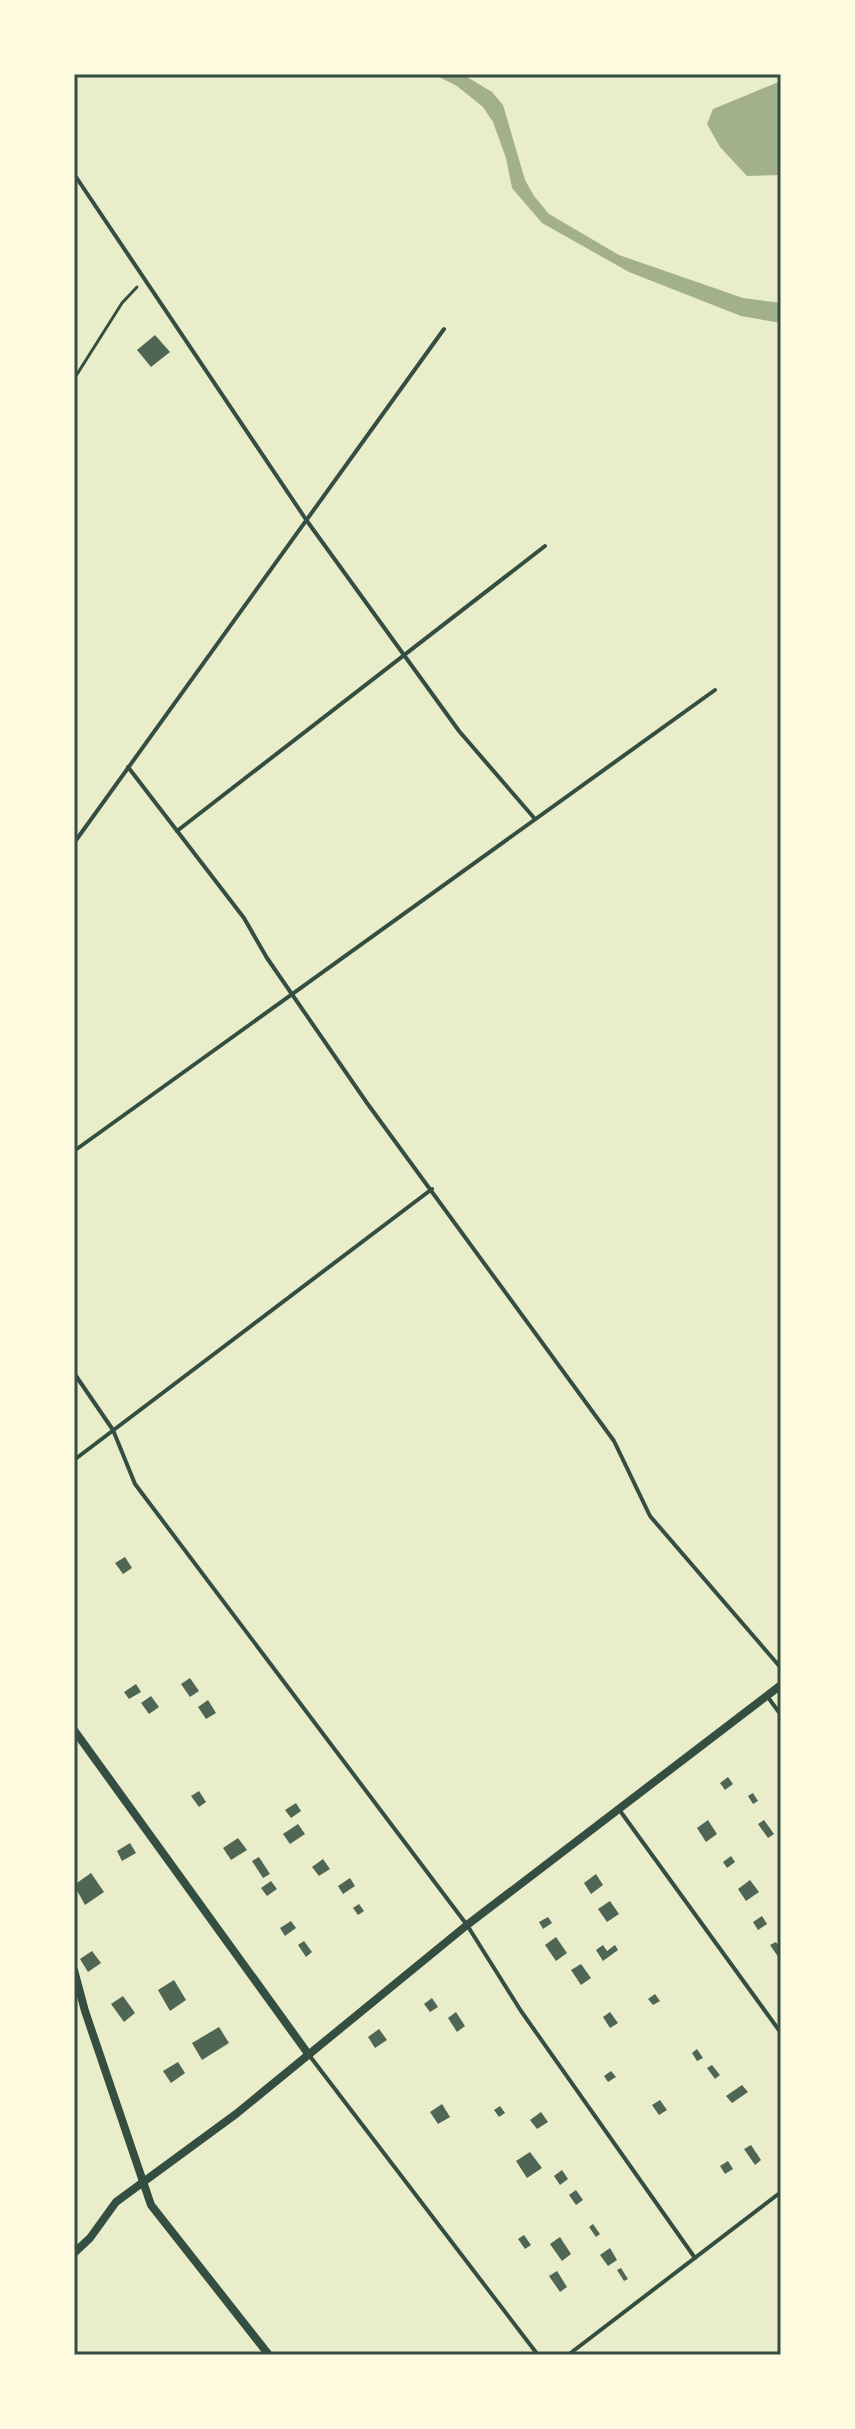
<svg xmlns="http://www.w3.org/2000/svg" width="855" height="2429" font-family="Spectral,serif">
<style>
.water{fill:#a3b18a}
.building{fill:#4f6655}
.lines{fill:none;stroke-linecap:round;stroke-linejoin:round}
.path{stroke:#344e41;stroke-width:3}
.service{stroke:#344e41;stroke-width:4}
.minor{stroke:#344e41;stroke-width:8}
.neatline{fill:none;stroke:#344e41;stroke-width:3}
</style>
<rect width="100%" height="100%" fill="#e9edc9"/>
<g class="water">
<path d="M433,74H462L492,92L503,105L525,180L534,196L549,214L619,255L743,298L781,303V323L741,316L629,272L542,223L512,188L506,158L493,122L483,107L457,86Z"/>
<path d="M781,81V175L747,176L720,147L707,124L713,109Z"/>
</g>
<g class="building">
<path d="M155,335L170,352L151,367L137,350Z"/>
<path d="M125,1557L132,1568L123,1574L115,1563Z"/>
<path d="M190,1678L199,1691L190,1697L181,1684Z"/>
<path d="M136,1684L141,1692L129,1699L124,1692Z"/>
<path d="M151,1696L159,1707L149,1714L141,1703Z"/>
<path d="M208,1700L216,1713L206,1719L198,1707Z"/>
<path d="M728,1777L733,1784L725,1790L720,1783Z"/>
<path d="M199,1791L206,1802L199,1807L191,1796Z"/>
<path d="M753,1793L758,1801L753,1804L748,1796Z"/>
<path d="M296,1803L301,1811L291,1818L285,1810Z"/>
<path d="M708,1820L717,1834L706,1842L697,1828Z"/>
<path d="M764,1820L774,1834L768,1838L758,1824Z"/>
<path d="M298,1824L305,1834L290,1844L283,1834Z"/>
<path d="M238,1838L247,1850L231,1860L223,1848Z"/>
<path d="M130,1843L136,1853L122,1861L117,1851Z"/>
<path d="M731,1856L735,1862L727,1868L723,1862Z"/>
<path d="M259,1857L270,1874L263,1878L252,1861Z"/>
<path d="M323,1859L330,1869L319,1876L312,1867Z"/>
<path d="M91,1873L104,1892L85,1905L74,1885Z"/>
<path d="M596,1874L603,1885L591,1894L584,1883Z"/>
<path d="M350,1878L355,1886L343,1894L338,1886Z"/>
<path d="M750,1880L759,1892L746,1901L738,1889Z"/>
<path d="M271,1881L277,1889L267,1896L261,1888Z"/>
<path d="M610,1901L619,1914L607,1922L598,1909Z"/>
<path d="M359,1904L364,1911L358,1915L353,1908Z"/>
<path d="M762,1916L767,1924L758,1930L753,1922Z"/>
<path d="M548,1917L552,1923L543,1929L539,1922Z"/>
<path d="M291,1921L296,1928L285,1936L280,1928Z"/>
<path d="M556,1937L567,1953L556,1961L545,1945Z"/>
<path d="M304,1941L312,1952L306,1957L298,1945Z"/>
<path d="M776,1942L781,1949L779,1958L770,1945Z"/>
<path d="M603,1945L607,1951L615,1945L618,1950L603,1961L596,1950Z"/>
<path d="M92,1951L101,1963L88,1972L80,1959Z"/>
<path d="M581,1964L591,1978L581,1985L571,1970Z"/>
<path d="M174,1980L186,2000L170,2011L158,1990Z"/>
<path d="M655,1994L660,2001L653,2005L648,1999Z"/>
<path d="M123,1996L135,2013L124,2022L111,2004Z"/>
<path d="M432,1998L438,2007L430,2012L424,2004Z"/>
<path d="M456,2012L465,2026L457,2032L448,2018Z"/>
<path d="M610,2012L618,2023L610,2028L603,2017Z"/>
<path d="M219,2027L229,2043L202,2060L192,2043Z"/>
<path d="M379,2029L387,2040L375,2048L368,2037Z"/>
<path d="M697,2049L703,2058L697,2061L692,2053Z"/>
<path d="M178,2062L185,2073L171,2083L163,2071Z"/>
<path d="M712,2065L720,2075L715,2079L707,2068Z"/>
<path d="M611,2071L616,2077L608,2082L604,2076Z"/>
<path d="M742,2085L748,2092L732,2103L726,2096Z"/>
<path d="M660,2100L667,2110L659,2115L652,2105Z"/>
<path d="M442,2104L450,2117L438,2124L430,2112Z"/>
<path d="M500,2106L505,2113L499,2117L494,2110Z"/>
<path d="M541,2112L548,2122L537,2129L530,2120Z"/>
<path d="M751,2145L761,2160L755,2165L744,2149Z"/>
<path d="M530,2152L542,2168L527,2178L516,2161Z"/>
<path d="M728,2161L733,2169L725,2174L720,2166Z"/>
<path d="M562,2170L568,2179L560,2185L554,2176Z"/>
<path d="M576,2190L583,2200L576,2205L569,2195Z"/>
<path d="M593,2224L600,2234L596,2237L589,2227Z"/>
<path d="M524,2235L531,2245L525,2249L518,2239Z"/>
<path d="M560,2237L571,2254L562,2261L550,2244Z"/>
<path d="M610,2248L617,2260L608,2266L600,2255Z"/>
<path d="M621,2268L628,2279L624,2281L617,2270Z"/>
<path d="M557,2271L567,2287L560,2292L549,2276Z"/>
</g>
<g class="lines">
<path class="path" d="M74,379L122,303L137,287"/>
<g class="service">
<path d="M74,174L307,521L459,731L535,819"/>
<path d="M128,767L244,918L267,958L367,1103L614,1441L650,1516L781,1668"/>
<path d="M177,831L545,546"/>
<path d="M74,843L444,329"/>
<path d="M74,1151L715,690"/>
<path d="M74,1373L113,1430L135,1484L467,1925L521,2011L695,2258"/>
<path d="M74,1460L432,1189"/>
<path d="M767,1696L781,1715"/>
<path d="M618,1808L781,2033"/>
<path d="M309,2055L538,2355"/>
<path d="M568,2355L781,2192"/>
</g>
<g class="minor">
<path d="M74,1730L309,2055"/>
<path d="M74,1970L85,2011L151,2205L269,2355"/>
<path d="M74,2253L90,2238L116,2202L236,2114L467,1925L781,1685"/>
</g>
</g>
<rect width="855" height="2429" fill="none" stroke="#fefae0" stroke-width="152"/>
<rect x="76" y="76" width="703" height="2277" class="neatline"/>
</svg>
